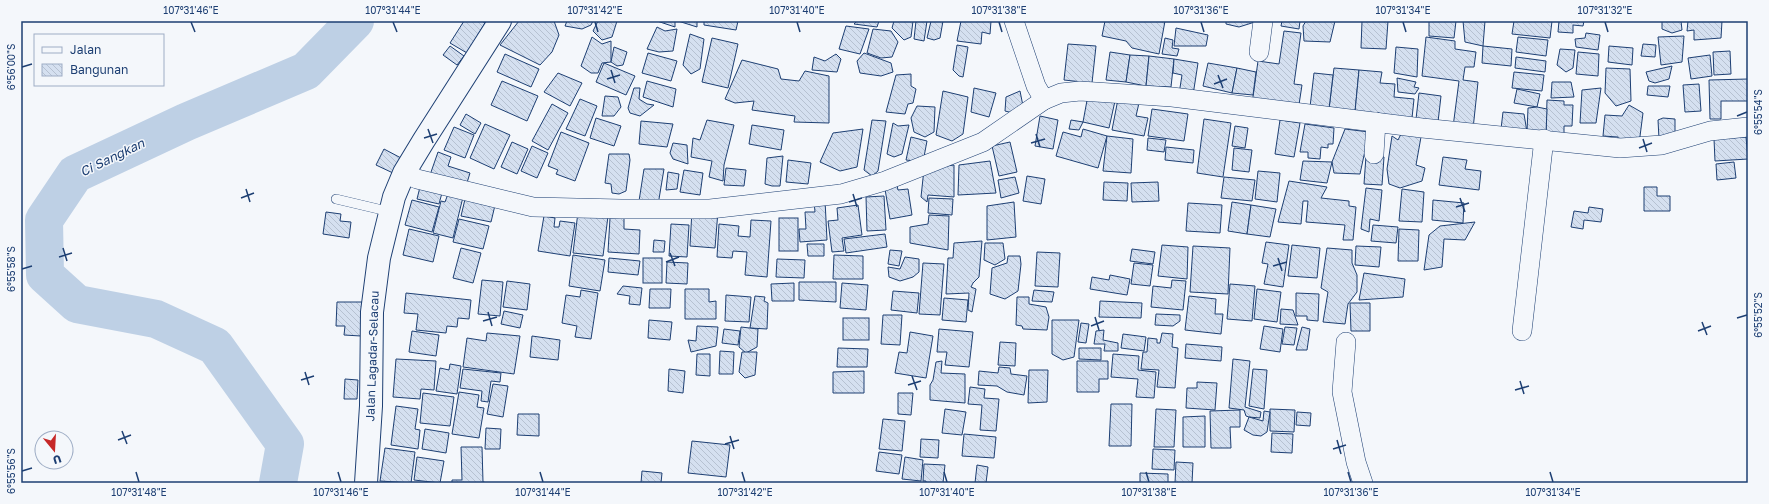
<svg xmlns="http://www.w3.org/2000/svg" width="1769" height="504" font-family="'Golos Text',sans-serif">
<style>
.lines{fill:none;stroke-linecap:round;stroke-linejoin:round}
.river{stroke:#bed0e5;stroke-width:38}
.building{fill:url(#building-back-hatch);stroke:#1d3f73}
.service-casing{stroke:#1d3f73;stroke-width:10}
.minor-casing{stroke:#1d3f73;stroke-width:20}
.tertiary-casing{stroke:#1d3f73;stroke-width:24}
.service{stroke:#f4f7fb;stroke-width:9}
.minor{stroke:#f4f7fb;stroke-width:19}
.tertiary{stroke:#f4f7fb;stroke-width:22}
.ticks{fill:none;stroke:#1d3f73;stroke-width:1.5}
.labels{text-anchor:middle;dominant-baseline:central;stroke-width:3;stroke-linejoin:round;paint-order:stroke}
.street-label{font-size:12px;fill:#1d3f73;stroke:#f4f7fb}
.water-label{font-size:13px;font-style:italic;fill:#1d3f73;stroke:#f4f7fb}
.neatline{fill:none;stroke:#1d3f73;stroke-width:1.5}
.ticks-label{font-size:10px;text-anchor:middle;fill:#1d3f73}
</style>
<defs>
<pattern id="building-back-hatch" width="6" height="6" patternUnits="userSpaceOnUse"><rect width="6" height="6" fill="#d5e0f0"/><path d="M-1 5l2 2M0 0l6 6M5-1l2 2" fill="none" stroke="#b6c1d1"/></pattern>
</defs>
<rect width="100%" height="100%" fill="#f4f7fb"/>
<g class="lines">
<path class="river" d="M278,483L285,444L215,346L156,319L77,304L45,275L44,220L75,174L186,122L306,71L355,21"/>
</g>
<g class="building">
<path d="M464,21H482L485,23L467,53L450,43Z"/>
<path d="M519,21H554L559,35L552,52L540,65L500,45Z"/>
<path d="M567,21H593L591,25L582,29L565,26Z"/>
<path d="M598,21H617L612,37L602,40L593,31Z"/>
<path d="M657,21H675V27Z"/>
<path d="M678,21H697V27Z"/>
<path d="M704,21H738L736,30L704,25Z"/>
<path d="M857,21H879L877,27L854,24Z"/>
<path d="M894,21H913L911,37L904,40L892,28Z"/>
<path d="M916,21H927L924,41L914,39Z"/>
<path d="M931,21H943L940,38L934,40L927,38Z"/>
<path d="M961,21H991L990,34L982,32L981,44L957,41Z"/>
<path d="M1105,21H1165L1159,54L1132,48L1126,41L1102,36Z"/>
<path d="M1226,21H1258L1239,27L1226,24Z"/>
<path d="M1282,21H1300L1299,29L1281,26Z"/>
<path d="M1306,21H1335L1330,42L1304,41L1303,26Z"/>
<path d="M1362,21H1388L1386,49L1361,48Z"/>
<path d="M1429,21H1456L1454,38L1429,36Z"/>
<path d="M1463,21H1485L1483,46L1465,42Z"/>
<path d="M1514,21H1552L1550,38L1512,34Z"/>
<path d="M1559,21H1584L1583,26L1573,25V33L1558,32Z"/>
<path d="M1662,21H1681L1682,30L1672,33L1662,29Z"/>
<path d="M1688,21H1722L1721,38L1694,40V30L1687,31Z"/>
<path d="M846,26L869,29L860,54L839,49Z"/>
<path d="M657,27L665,31L677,29L673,51L659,52L647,49Z"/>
<path d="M1176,28L1208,35L1206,46H1174Z"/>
<path d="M873,29L891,31L898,42L892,57L881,58L867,53Z"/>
<path d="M1284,31L1301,33L1294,84L1302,85L1298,111L1252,104L1258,61L1279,64Z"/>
<path d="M1586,33L1600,35L1598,50L1576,47L1575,39L1585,38Z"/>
<path d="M690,34L704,39L700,69L691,74L683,65Z"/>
<path d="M1684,36L1682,62L1661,65L1658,37Z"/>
<path d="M592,37L602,44L611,41V62L602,63L598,73H591L581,66Z"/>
<path d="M1426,37L1455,41V49L1476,52L1474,67H1465L1463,80L1478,82L1473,129L1453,127L1459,81L1422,76Z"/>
<path d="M1518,37L1548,40L1546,56L1516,52Z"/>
<path d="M712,38L738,44L728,88L702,82Z"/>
<path d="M1165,38L1173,40L1172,48L1179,49L1177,56L1162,54Z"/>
<path d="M1068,44L1096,46L1092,83L1064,80Z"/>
<path d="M1643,44L1656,45L1655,57L1641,56Z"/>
<path d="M957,45L968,47L963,77L959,76L953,70Z"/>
<path d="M450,46L464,56L457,65L443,55Z"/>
<path d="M1483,46L1512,49L1511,66L1482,63Z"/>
<path d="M1609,46L1633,48L1632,65L1608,62Z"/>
<path d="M614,47L627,52L623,65L617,66L611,62Z"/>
<path d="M1396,47L1418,49L1417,77L1394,73Z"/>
<path d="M1560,49L1575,50L1573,68L1566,72L1557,65Z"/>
<path d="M1730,51L1731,74L1714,75L1713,52Z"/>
<path d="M1110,52L1130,55L1126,82L1106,80Z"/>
<path d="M1578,52L1599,54L1598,76L1576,74Z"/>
<path d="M648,53L677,61L671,81L642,73Z"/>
<path d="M864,53L891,63L893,72L881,76L860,73L857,61Z"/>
<path d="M505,54L539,69L531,87L497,72Z"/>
<path d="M836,54L841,59L837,72L812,70L814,57L825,61Z"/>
<path d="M1130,55L1149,56L1146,86L1126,82Z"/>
<path d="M1710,55L1712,76L1691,79L1688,58Z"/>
<path d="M1149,56L1174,59L1171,87L1146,86Z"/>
<path d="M1516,57L1546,61L1545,72L1515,68Z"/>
<path d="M1174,59L1198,63L1193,95L1179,94L1182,75L1173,73Z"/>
<path d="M742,60L778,69L781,79L799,81L805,71L829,76V123L794,122L795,116L752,110L754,101L735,103L725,99Z"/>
<path d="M604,63L635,76L626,95L596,82Z"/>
<path d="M1208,63L1237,68L1232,93L1203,86Z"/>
<path d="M1672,66L1669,79L1655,83L1649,81L1646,72Z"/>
<path d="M1237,68L1256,72L1253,95L1232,93Z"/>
<path d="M1334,68L1359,70L1355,112L1329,109Z"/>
<path d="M1606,68L1630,69L1631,101L1616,106L1605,93Z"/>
<path d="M1359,70L1382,72L1380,83L1395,84L1394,97L1414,99L1412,118L1355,112Z"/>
<path d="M1514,72L1544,75L1542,91L1512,88Z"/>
<path d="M558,73L582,83L570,106L544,92Z"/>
<path d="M1314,73L1333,75L1329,109L1310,107Z"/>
<path d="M911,74V86L916,89L913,103L908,104L905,114L886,112L896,75Z"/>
<path d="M1397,78L1416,82L1414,87L1419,88L1415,94L1398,92Z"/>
<path d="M1748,79V101H1721V119H1710L1709,80Z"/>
<path d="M502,81L538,96L527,121L491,105Z"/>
<path d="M647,81L676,89L673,107L643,97Z"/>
<path d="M1552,82H1571L1574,97L1551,98Z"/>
<path d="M1699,84L1701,111L1685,112L1683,85Z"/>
<path d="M1648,86H1670L1668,97L1647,95Z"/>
<path d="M634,88H640L639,99L647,104L654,105L640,116L630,113L628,108Z"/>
<path d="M974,88L996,93L989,117L971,112Z"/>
<path d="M1601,88L1596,123H1580L1582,90Z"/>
<path d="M1517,89L1540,94L1537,107L1514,103Z"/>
<path d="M943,91L968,97L963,134L952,141L936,135Z"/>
<path d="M1020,91L1023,106L1013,113L1005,111L1006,97Z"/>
<path d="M1419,93L1441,96L1438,122L1416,119Z"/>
<path d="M1088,95L1115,101L1109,128L1083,122Z"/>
<path d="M605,96L618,97L621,107L614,116H602Z"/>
<path d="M580,99L597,106L585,136L566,129Z"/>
<path d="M1118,99L1139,103L1136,116L1148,118L1144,136L1112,130Z"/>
<path d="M1547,100L1564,101V105H1573L1572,126H1564V134L1546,133Z"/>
<path d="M552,104L568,113L548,150L532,141Z"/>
<path d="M1629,105L1643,113L1639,144L1619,142L1618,137L1603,136L1605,115L1622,116Z"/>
<path d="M917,106L935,107L934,132L925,137L914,132L911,118Z"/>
<path d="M1537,107L1547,109L1546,133L1527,132L1528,108Z"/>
<path d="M1152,109L1188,114L1184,141L1148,136Z"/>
<path d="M1503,112L1524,114L1527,132L1501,129Z"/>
<path d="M466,114L481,123L475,134L460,125Z"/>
<path d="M1040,116L1058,120L1053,149L1035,146Z"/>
<path d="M596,118L621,126L614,146L590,138Z"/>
<path d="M1663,118L1675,119V137L1659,139L1658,120Z"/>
<path d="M1204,119L1231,123L1223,177L1197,173Z"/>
<path d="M707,120L734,125L724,165L723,181L709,177L712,161L691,157L693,138L700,140Z"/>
<path d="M872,120L886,121L878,171L872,176L864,170Z"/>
<path d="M1071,120L1083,122L1079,130L1069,129Z"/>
<path d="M1280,120L1300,123L1294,157L1275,154Z"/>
<path d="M641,121L673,124L667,147L639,144Z"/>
<path d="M893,123L898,126L909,125L902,154L894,157L887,154Z"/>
<path d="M485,124L510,135L494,169L470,158Z"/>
<path d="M1305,124L1334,128L1333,144H1328V148L1321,147L1320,159L1308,158V152H1300Z"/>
<path d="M752,125L784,130L781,150L749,144Z"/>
<path d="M1235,126L1248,128L1245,148L1232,146Z"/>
<path d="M454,127L474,135L465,158L444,150Z"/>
<path d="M863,129L857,167L840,171L820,162L833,133Z"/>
<path d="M1083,129L1107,136L1098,168L1056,156L1063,132L1081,137Z"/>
<path d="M1345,129L1369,132L1360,174L1334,173L1332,162Z"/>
<path d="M561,132L589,143L575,181L556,174L558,170L548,166Z"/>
<path d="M1401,134L1421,137L1416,165L1425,168L1422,181L1400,188L1389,184L1387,169L1392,136L1398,140Z"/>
<path d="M1107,136L1133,139L1131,173L1103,171Z"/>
<path d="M911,137L927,141L923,162L906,160Z"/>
<path d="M1746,137L1748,159L1715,161L1714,139Z"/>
<path d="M1148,138L1166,140L1164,152L1147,150Z"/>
<path d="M512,142L528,149L517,174L501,167Z"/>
<path d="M1010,142L1017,172L999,176L992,146Z"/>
<path d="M673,143L687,145L688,164L673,159L670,153Z"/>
<path d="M532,146L548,153L537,178L521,171Z"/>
<path d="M1166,147L1194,150L1193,163L1165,160Z"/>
<path d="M1234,148L1252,150L1249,172L1232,170Z"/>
<path d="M384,149L401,158L393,173L376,165Z"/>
<path d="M438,152L451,157L448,166L470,173L466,186L430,175Z"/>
<path d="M609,154H629L630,160L626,191L619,194L612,193L611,184L605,183Z"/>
<path d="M783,156L780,186H772L765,184L767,158Z"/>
<path d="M1366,156L1384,157L1382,185L1364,184Z"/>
<path d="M1443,157L1467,160L1465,169L1481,171L1479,190L1439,185Z"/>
<path d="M788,160L811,163L808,184L786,182Z"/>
<path d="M990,161L996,193L958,195L959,165Z"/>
<path d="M1303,161L1332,162L1327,183L1300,180Z"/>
<path d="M1734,162L1736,178L1717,180L1716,164Z"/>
<path d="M954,165V197L928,195L927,202L921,197L924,169Z"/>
<path d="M726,168L746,170L744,186L724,185Z"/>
<path d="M644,169H664L659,199L656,203L639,201Z"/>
<path d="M684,170L703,173L700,195L680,192Z"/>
<path d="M1258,171L1280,173L1277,202L1255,199Z"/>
<path d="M668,172L679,174L677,189L666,190Z"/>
<path d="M1027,176L1045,179L1041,204L1023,201Z"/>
<path d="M1015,177L1019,193L1001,198L998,180Z"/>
<path d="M1224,177L1255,180L1252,201L1221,198Z"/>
<path d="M896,181L898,190L908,189L912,215L890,219L884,183Z"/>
<path d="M1289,181L1327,187L1321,198L1349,201V206L1356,207L1353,240H1343L1345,225L1306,222L1308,201H1303L1301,224L1278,222Z"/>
<path d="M1104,182L1128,183L1127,201L1103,200Z"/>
<path d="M1158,182L1159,201L1132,202L1131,183Z"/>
<path d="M421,183L443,189L439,204L417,199Z"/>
<path d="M1644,187H1657V196H1670V211H1644Z"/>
<path d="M1366,188L1382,190L1379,221L1370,219L1369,232L1361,229Z"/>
<path d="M1402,189L1424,192L1422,222L1399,221Z"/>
<path d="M448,194L463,197L453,238L433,233L441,201L445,202Z"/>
<path d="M466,195L496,201L491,222L461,216Z"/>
<path d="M884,196L886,230L867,231L866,197Z"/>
<path d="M929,198L953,199L952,215L928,213Z"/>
<path d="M412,200L439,207L432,232L405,225Z"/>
<path d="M825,200L827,240L800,242L799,229H806L805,212H815L814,201Z"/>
<path d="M1433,200L1464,203L1463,223L1432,220Z"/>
<path d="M1014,202L1016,237L987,240V206Z"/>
<path d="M1232,202L1251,205L1247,234L1228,231Z"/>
<path d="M1188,203L1222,205L1220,233L1186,231Z"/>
<path d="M858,205L862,235L842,238L844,251L832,252L828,221L838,220L837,208Z"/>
<path d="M1251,205L1276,209L1270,237L1247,234Z"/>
<path d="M1589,207L1603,209L1601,222L1584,220L1583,229L1571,227L1574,211L1588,213Z"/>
<path d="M692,210L718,211L715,248L690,246Z"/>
<path d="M326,212L341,214L340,221L351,222L349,238L323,234Z"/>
<path d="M578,212L608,216L603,256L573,253Z"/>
<path d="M929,215L949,216L948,250L910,243V227L928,224Z"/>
<path d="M544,216L555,218L554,227H559L560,221L575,223L570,256L538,251Z"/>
<path d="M610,218H624V229L640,230L639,254L608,252Z"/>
<rect x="779" y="218" width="19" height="33"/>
<path d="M459,219L489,226L483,249L453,242Z"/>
<path d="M751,220L771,221L767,277L745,275L747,252L733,251L732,258L717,257L719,224L739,226L738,236L750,237Z"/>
<path d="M1475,222L1465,240L1444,239L1442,267L1424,270L1429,235L1440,226Z"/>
<path d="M671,224L689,225L687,257L669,256Z"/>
<path d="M1373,225L1398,227L1396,243L1371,241Z"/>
<path d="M409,229L439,236L433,262L403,255Z"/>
<path d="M1399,229L1419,230L1418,261H1398Z"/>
<path d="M885,234L887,247L846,253L844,239Z"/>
<path d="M654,240L665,241L664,252H653Z"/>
<path d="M982,241L979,277L973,283L971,287L976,289L972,312L968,310L969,293L946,294L948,258H953L954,243Z"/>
<path d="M1266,242L1289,245L1283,287L1264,284L1268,264L1262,263Z"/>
<path d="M985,243H1003L1005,259L995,265L984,260Z"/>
<path d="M807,244H824V256H808Z"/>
<path d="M1162,245L1188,247L1187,279L1158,276Z"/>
<path d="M1292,245L1320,248L1317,278L1288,276Z"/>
<path d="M1193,246L1230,248L1228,294L1190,292Z"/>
<path d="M1356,246L1381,247L1379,267L1355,265Z"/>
<path d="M461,248L481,253L473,283L453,278Z"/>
<path d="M1327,248L1352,250V263L1357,275V292L1348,304L1345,324L1323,322L1328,292L1321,288Z"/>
<path d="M1132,249L1155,252L1153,264L1130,261Z"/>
<path d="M890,250L902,251L899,266L888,264Z"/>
<path d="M1037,252L1060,253L1058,287L1035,286Z"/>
<path d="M573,255L605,260L600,291L569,286Z"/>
<path d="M834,255L863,256V279H833Z"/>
<path d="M1008,256H1020L1021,264L1018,291L1005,299L990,294L992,268L1007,263Z"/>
<path d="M905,257L919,259V272L913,277L900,281L889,277L888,267L900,269Z"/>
<path d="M609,258L640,261L638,275L608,272Z"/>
<rect x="643" y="258" width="19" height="25"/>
<path d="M777,259L805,260L804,278L776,277Z"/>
<path d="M667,262L688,263L687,284L666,283Z"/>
<path d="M923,263L944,264L940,315L919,314Z"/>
<path d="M1134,263L1153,265L1150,286L1131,284Z"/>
<path d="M1364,273L1405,279L1403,297L1359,300Z"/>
<path d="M1110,275L1130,279L1127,295L1090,289L1092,277L1109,280Z"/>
<path d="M482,280L503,282L500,316L478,314Z"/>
<path d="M1172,280L1186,281L1183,310L1151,307L1153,286L1171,288Z"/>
<path d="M507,281L530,284L527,310L503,307Z"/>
<path d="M799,282H836V302L799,300Z"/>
<path d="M794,283V301H772L771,284Z"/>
<path d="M842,283L868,285L866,310L840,308Z"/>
<path d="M1230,284L1255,286L1252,321L1227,319Z"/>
<path d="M623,286L642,288L640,305L629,304L630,296L617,294Z"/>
<path d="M650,289H671L670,308H649Z"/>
<path d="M685,289H709V302L716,301V319H685Z"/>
<path d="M1257,289L1281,292L1277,322L1254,319Z"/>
<path d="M581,290L598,293L591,339L575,337L577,326L562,323L566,295L580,297Z"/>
<path d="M1034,290L1054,292L1052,302L1032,301Z"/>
<path d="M893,291L919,293L917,313L891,310Z"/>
<path d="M406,293L471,300L469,319L458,318L457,327L447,326L446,333L416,330L418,314L404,313Z"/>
<path d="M1296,293L1319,294L1318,321L1307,320V316H1296Z"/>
<path d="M726,295L751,297L749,322L725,321Z"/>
<path d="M755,296L765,297L764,301L768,303L767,329L750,328Z"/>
<path d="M1189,296L1216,299L1215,314H1223L1221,334L1185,330Z"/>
<path d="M1017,297H1029V304L1046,307L1049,317L1047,330L1023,329L1022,326L1016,325Z"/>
<path d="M944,298L968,300L966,322L942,320Z"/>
<path d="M1100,301L1142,303L1141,318L1099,317Z"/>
<path d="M337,302H362L361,336L344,335L345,326H336Z"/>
<path d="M1350,303H1370V331H1351Z"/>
<path d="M1281,309L1293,310L1298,325L1280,324Z"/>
<path d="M504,311L523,315L520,328L501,324Z"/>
<path d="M1156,314L1180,315V321L1173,326L1155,325Z"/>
<path d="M883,315H902L900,345L881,344Z"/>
<rect x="843" y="318" width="26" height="22"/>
<path d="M649,320L672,322L670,340L648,338Z"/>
<path d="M1052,320H1079L1074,357L1063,360L1052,354Z"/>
<path d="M1081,323L1089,324L1086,343L1078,342Z"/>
<path d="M697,326L718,327L716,346L691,352L688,340L696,341Z"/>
<path d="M1264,326L1283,329L1280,352L1260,349Z"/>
<path d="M741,327L758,329L757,347L746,353L739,347Z"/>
<path d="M1285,327L1297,328L1294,345L1282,344Z"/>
<path d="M1302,327L1310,329L1307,350H1296Z"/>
<path d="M724,329L740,331L738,345L722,343Z"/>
<path d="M939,329L973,332L969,367L945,365L947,352H937Z"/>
<path d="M1104,330L1103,340L1118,343V351H1104L1105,344H1094L1096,331Z"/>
<path d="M412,331L439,335L436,356L409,352Z"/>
<path d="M910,332L933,336L926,378L895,373L899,352L907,353Z"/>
<path d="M487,333L520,336L514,374L463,367L467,338L486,341Z"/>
<path d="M1162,333L1173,334L1172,347L1178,348L1175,388L1157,387L1159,370L1141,369L1143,352H1147L1148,338L1157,339V343H1160Z"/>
<path d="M1123,334L1146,337L1144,351L1121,348Z"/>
<path d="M532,336L560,340L558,360L530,357Z"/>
<path d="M1000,342L1016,343L1015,366L998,365Z"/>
<path d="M1186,344L1222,347L1221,361L1185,358Z"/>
<path d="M838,348L868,349L867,367H837Z"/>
<path d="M1079,348H1101V360L1079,359Z"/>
<path d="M720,351L734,352L733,374H719Z"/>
<path d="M742,352H757L755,375L745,378L739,372Z"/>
<path d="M697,354H710V376L696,375Z"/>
<path d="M1113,354L1139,356L1138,370L1156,372L1154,398L1136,397L1138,379L1111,377Z"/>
<path d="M396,359L436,361L434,390L421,389L420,399L393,397Z"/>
<path d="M1233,359L1250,361L1245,407L1261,412L1260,418L1249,417L1246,416L1244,410L1229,408Z"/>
<path d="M942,361L941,373L965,374V403L930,400V385L933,380L936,362Z"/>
<path d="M1077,361H1108V379H1099V392H1077Z"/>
<path d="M450,364L461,366L457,394L436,391L440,368L449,370Z"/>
<path d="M999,367L1010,368L1011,374L1027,376L1024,395L1007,392L997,386L978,385L979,371L998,373Z"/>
<path d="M463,369L501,373L500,382L491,381L488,402L481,401L482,391L460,388Z"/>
<path d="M669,369L685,371L683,393L668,391Z"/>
<path d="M1253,369L1267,370L1264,409L1249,406Z"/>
<path d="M1029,370H1048L1047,402L1028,403Z"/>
<path d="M864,371V393H833V372Z"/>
<path d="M345,379L358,380L357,399H344Z"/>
<path d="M1197,382L1217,383L1215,410L1186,408L1187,388H1197Z"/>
<path d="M493,384L508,386L503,417L487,414Z"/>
<path d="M970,387L985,389L984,398L999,399L996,431L980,430L982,405L968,404Z"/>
<path d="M459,392L479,395L477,407L484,408L479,438L452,434Z"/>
<path d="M423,393L454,397L450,426L420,423Z"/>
<path d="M898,393H913L911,415L898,414Z"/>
<path d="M1111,404H1132L1131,446H1109Z"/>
<path d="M396,406L418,409L415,429L420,430L418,449L391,445Z"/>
<path d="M945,409L966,412L962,435L942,433Z"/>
<path d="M1156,409L1176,410L1174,447H1154Z"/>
<path d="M1270,409L1295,410L1294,432L1270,431Z"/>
<path d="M1240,410V427H1230L1231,448H1211L1210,411Z"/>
<path d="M1264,411L1270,412L1267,432L1261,436L1253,435L1244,430L1249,417L1263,421Z"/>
<path d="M1297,412L1311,413L1310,426L1296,425Z"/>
<path d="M518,414H539V436L517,435Z"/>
<path d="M1205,416V447H1183V417Z"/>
<path d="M883,419L905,421L902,451L879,449Z"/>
<path d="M486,428L501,429L500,449H485Z"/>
<path d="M425,429L449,433L446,453L422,449Z"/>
<path d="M1272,433L1293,434L1292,453L1271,452Z"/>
<path d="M964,434L996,437L994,458L962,456Z"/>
<path d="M921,439L939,440L938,458L920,457Z"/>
<path d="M692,441L730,445L726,477L688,473Z"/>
<path d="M461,447H482L483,482L488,483H452V480H462Z"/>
<path d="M385,448L415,452L411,483L380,481Z"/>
<path d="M1153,449L1175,450L1174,470L1152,469Z"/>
<path d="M879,452L902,455L899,474L876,471Z"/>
<path d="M417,457L444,461L440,483L414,480Z"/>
<path d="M905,457L923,460L921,481L902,479Z"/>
<path d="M1176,462L1193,463L1192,483H1175Z"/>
<path d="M924,464L945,465L943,483H926V481H923Z"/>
<path d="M977,465L988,467L986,483H975Z"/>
<path d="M642,471L662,473L661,483H641Z"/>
<path d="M1140,473L1168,474V483H1140Z"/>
</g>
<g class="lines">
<defs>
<path id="service" d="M336,199L391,212"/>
<g id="minor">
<path d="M1014,21L1036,86L1044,100"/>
<path d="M1259,52L1263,21"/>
<path d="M1374,154L1376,122"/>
<path d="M404,173L417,179L533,207L621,209H710L841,194L885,181L983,142L1044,100L1061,93L1080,91L1172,97L1422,128L1620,148L1662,145L1710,131L1748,127"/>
<path d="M1522,331L1544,139"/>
<path d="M1346,342L1342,392L1356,462L1363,483"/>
</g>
<path id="tertiary" d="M366,483L371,406L372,312L379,258L394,197L404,173L424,140L500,21"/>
</defs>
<use href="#service" class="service-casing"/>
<use href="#minor" class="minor-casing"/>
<use href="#tertiary" class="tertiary-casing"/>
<use href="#service" class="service"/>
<use href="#minor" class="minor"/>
<use href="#tertiary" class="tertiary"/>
</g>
<path class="ticks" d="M191,22L195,32M393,22L397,32M595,22L598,32M797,22L800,32M999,22L1002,32M1201,22L1204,32M1403,22L1406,32M1605,22L1608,32M22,67L32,64M611,70L615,83M1218,75L1223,88M607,79L620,75M1214,84L1227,79M1737,116L1747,112M428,129L433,143M1036,134L1040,147M424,138L437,134M1643,139L1647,152M1031,143L1045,139M1639,148L1652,143M246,189L250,202M853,194L857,207M241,198L254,193M1460,198L1465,212M849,202L862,198M1456,207L1469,203M63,248L67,261M670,253L675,266M59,257L72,253M1278,258L1282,271M666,262L679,257M1273,266L1287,262M22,269L32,266M488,312L492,326M1095,317L1099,330M1737,318L1747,315M483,321L497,317M1702,322L1707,335M1091,326L1104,321M1698,331L1711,326M305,372L309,385M912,376L917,390M301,380L314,376M1520,381L1524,394M908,385L921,381M1515,390L1529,386M122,431L127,444M730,436L734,449M118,440L131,435M1337,440L1341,454M725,444L739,440M1333,449L1346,445M22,471L32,468M136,472L139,482M338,472L341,482M540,472L543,482M742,472L745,482M944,472L947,482M1146,472L1149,482M1348,472L1351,482M1550,472L1553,482"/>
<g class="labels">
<g class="street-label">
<text transform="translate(372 356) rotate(-88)">Jalan Lagadar-Selacau</text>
</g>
<g class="water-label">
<text transform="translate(112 157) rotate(-26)">Ci Sangkan</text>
</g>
</g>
<rect width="1769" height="504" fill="none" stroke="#f4f7fb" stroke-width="44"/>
<rect x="34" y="34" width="130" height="52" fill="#f4f7fb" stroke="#9eadc5"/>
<rect x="42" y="47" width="20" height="6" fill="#f4f7fb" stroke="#9eadc5"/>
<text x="70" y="54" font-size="12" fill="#1d3f73">Jalan</text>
<rect x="42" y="64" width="20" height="12" fill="url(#building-back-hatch)" stroke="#9eadc5"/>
<text x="70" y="74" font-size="12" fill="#1d3f73">Bangunan</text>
<g transform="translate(54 450) rotate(162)"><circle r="19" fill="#f4f7fb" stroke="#9eadc5"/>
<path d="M0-3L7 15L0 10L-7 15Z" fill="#c62828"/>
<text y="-6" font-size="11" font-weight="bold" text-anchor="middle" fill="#1d3f73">U</text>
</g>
<rect x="22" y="22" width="1725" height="460" class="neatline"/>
<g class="ticks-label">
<text x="191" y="14">107°31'46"E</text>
<text x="393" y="14">107°31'44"E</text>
<text x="595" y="14">107°31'42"E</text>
<text x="797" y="14">107°31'40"E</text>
<text x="999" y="14">107°31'38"E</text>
<text x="1201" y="14">107°31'36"E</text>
<text x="1403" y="14">107°31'34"E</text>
<text x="1605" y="14">107°31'32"E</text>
<text transform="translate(11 67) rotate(-90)" y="4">6°56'00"S</text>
<text transform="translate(1758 112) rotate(-90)" y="4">6°55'54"S</text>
<text transform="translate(11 269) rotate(-90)" y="4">6°55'58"S</text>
<text transform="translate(1758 315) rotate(-90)" y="4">6°55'52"S</text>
<text transform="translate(11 471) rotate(-90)" y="4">6°55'56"S</text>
<text x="139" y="496">107°31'48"E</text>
<text x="341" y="496">107°31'46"E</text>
<text x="543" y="496">107°31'44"E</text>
<text x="745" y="496">107°31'42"E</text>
<text x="947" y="496">107°31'40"E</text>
<text x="1149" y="496">107°31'38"E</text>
<text x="1351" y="496">107°31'36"E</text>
<text x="1553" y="496">107°31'34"E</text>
</g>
</svg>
